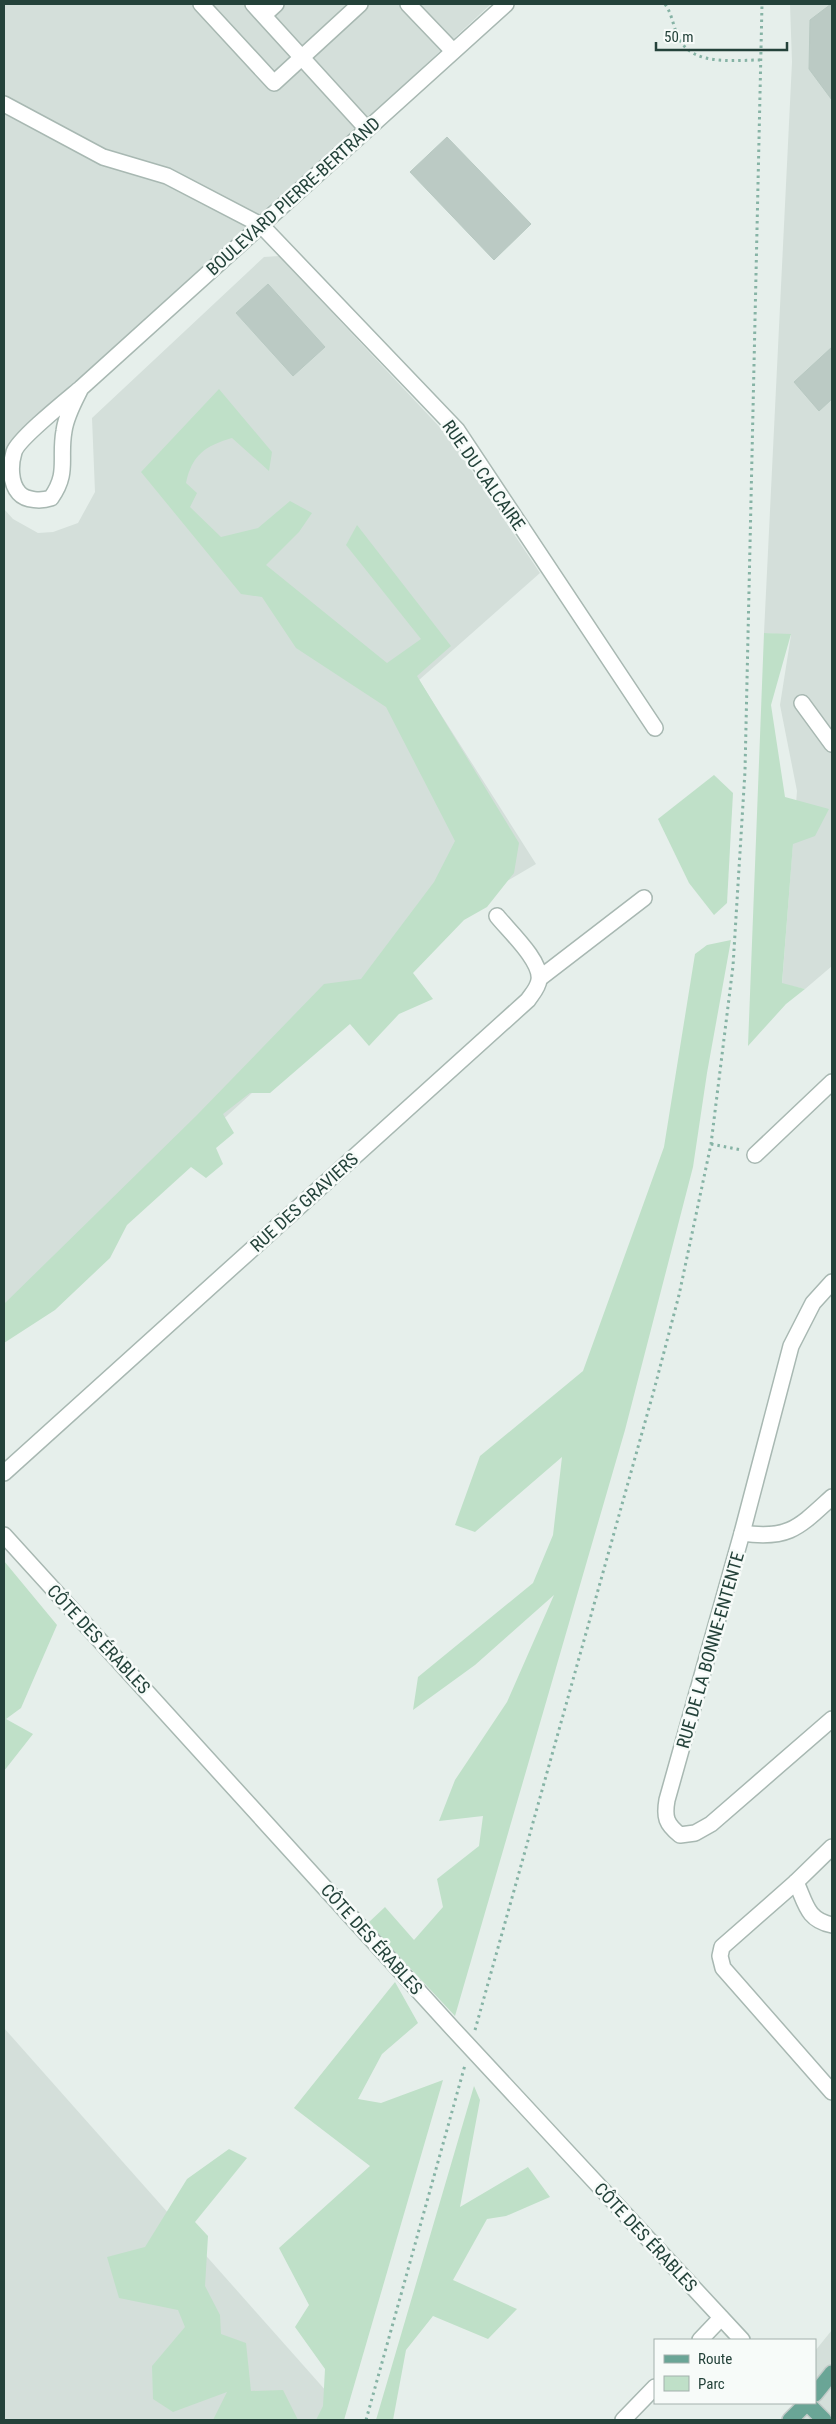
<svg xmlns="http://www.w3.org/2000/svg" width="836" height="2424" font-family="'Roboto Condensed',sans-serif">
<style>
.built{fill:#d4dfda}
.green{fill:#bfe0c8}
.building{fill:#bbcac4;stroke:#b8c9c2}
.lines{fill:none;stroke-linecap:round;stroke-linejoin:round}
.minor-casing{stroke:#a8b8b2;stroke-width:18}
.major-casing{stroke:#c2cac8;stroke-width:18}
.path{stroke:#86b3a5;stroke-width:3;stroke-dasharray:2.5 4;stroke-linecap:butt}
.minor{stroke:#fff;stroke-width:15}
.major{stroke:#6aa596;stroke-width:15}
.labels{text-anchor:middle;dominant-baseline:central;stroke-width:5;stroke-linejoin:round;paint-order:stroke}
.street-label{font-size:18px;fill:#24423a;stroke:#f7fbf9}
</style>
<rect width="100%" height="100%" fill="#e6efeb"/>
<g class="built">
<path d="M4,4H491L4,455Z"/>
<path d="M790,4H832V966L805,989L782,984L797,791L780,705L791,635L764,633L792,62Z"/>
<path d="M279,256L449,437L540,573L419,680L536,864L441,920L4,1320V509L13,519L38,533L53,532L78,523L95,492L92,418L264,257Z"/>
<path d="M4,2028L343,2410L340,2420H4Z"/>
<path d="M832,2330V2420H794L815,2403V2351Z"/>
</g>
<g class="green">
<path d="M219,389L272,452L269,471L232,438C205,446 192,455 186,483L197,493L190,507L221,537L258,528L290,501L312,513L299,532L266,565L387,663L421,639L346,545L357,525L451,646L417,676L519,843L514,873L487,907L464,920L413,973L433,999L399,1014L369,1046L350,1024L270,1093H250L223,1114L234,1133L216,1148L223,1164L206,1178L191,1167L127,1225L110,1258L55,1310L4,1343V1304L196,1116L324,984L361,979L434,882L455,841L386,707L296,648L262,597L241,594L141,472Z"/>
<path d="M764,633L791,634L771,705L785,797L829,809L815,836L793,844L782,983L805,989L786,1004L748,1046Z"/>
<path d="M714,775L733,793L727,903L714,915L689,883L658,819Z"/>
<path d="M731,940L707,1073L693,1167L625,1430L455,2016L368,1923L385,1907L414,1940L443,1907L437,1879L479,1846L483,1816L439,1821L455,1780L507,1702L554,1595L475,1665L413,1710L418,1677L533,1583L553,1535L562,1457L475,1532L455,1525L480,1456L583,1371L664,1147L695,954L707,945Z"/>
<path d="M4,1561L57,1625L21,1708L6,1719L33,1734L4,1771Z"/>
<path d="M395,1982L418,2023L382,2054L358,2099L381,2103L443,2080L344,2420H316L323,2406L325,2369L295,2327L309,2305L279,2248L370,2166L294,2108Z"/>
<path d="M474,2086L480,2100L460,2207L528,2167L550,2197L506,2216L487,2219L453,2280L517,2309L488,2339L433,2316L406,2350L393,2420H376Z"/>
<path d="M229,2149L247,2158L195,2222L208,2236L205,2286L220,2315L221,2334L246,2343L251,2391L283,2390L298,2420H213L227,2392L173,2412L153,2399L152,2366L185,2327L178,2310L119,2298L107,2257L145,2247L187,2179Z"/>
</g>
<g class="building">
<path d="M831,4H832V100L809,69L810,20Z"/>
<path d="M447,137L531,224L494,260L410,172Z"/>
<path d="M268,284L325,347L293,376L236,313Z"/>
<path d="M832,347V399L819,411L794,382Z"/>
</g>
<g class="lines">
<defs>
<g id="minor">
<path d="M201,4L274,83L360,4"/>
<path d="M253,4L367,129"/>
<path d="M408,4L453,51"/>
<path d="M264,15L276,4"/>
<path d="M4,104L103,157L167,176L261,225L457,430L655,728"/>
<path d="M81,388C74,402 66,416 64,431C59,459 69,473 51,498C42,501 26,501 19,493C10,483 10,465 14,452C18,439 68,399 81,388L506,4"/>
<path d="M802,703L832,744"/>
<path d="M540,978L644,898"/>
<path d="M755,1155L832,1082"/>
<path d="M832,1282L813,1303L791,1346L742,1533L667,1800C664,1817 666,1824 680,1835L695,1833L711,1824L832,1719"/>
<path d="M4,1473L528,1000C532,994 538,988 539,980C542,961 508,930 497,916"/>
<path d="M742,1533C789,1540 799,1527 832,1497"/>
<path d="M4,1535L454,2030L742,2340"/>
<path d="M832,1847L796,1882C806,1904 807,1920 832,1925"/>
<path d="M796,1882L722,1947L720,1956L723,1968L832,2092"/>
<path d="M700,2340L721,2318"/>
<path d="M623,2420L655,2387"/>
</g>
<g id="major">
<path d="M815,2394L832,2373"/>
<path d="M807,2403L824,2420"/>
<path d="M790,2420L807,2403"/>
</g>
</defs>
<use href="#minor" class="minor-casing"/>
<use href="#major" class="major-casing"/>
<g class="path">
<path d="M665,4C673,15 673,29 680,40C694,66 735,60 760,60"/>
<path d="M711,1144L742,1150"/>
<path d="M475,2030L654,1390L679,1295L711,1144L733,966L745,771L762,4"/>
<path d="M366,2420L465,2065"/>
</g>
<use href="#minor" class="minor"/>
<use href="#major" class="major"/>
</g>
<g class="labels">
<g class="street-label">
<text transform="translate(293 196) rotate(-42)">BOULEVARD PIERRE-BERTRAND</text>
<text transform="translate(484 475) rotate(55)">RUE DU CALCAIRE</text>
<text transform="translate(304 1202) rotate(-42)">RUE DES GRAVIERS</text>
<text transform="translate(99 1639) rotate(47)">CÔTE DES ÉRABLES</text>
<text transform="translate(710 1650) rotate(-74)">RUE DE LA BONNE-ENTENTE</text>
<text transform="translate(372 1939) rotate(48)">CÔTE DES ÉRABLES</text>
<text transform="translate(646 2237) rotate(47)">CÔTE DES ÉRABLES</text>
</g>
</g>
<rect width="836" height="2424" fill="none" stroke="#24423a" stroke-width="10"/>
<rect x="654" y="2339" width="162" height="65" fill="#f7fbf9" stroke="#a3b1ad"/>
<rect x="664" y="2355" width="25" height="8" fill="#6aa596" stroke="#a3b1ad"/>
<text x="698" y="2364" font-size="15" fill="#24423a">Route</text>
<rect x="664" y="2376" width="25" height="15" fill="#bfe0c8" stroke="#a3b1ad"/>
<text x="698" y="2389" font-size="15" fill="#24423a">Parc</text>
<path d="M656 42v8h131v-8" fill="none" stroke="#24423a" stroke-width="2.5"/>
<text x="664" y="42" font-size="15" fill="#24423a" stroke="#f7fbf9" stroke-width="4" paint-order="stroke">50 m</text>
</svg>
